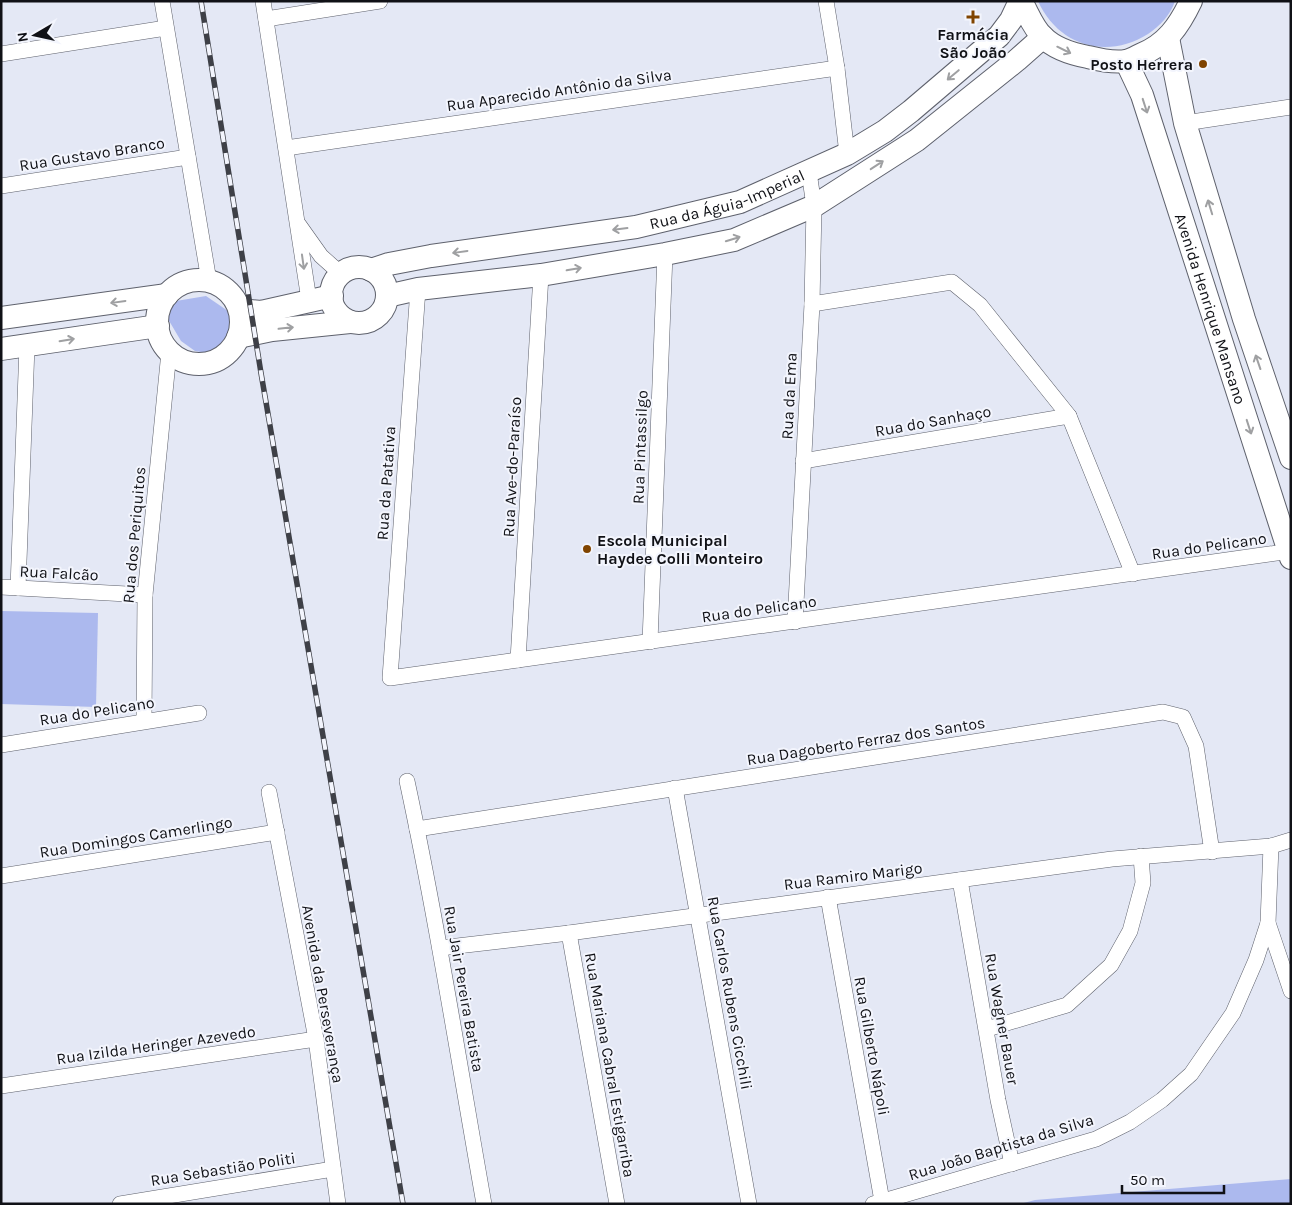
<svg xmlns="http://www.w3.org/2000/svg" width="1292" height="1205" font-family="Karla,sans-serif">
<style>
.green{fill:#acb9ee}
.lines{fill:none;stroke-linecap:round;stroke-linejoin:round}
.street-casing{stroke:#5e616c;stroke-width:16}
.secondary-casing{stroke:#5e616c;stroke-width:24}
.street{stroke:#fff;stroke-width:15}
.secondary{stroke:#fff;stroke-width:22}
.rail-casing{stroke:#3e4047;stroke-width:5.5}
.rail{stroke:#f3f5fd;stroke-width:4;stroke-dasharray:11;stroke-linecap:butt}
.oneway{stroke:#9fa0a2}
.poi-dot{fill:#804400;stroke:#f3f5fd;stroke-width:2}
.labels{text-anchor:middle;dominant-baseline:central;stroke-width:4;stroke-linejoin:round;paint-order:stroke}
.poi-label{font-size:16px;font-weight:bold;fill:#101116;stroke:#f3f5fd}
.street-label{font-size:16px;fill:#101116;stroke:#f3f5fd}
</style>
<rect width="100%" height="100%" fill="#e4e8f5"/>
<g class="green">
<path d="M1038,1H1175C1171,14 1160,26 1148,34C1107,60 1058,46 1038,1Z"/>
<path d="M206,296L228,311L236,320L234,331L227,347L213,354L195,351L181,341L168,319L167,313L176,301Z"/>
<path d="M1,611L98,613L96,707L1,704Z"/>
<path d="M1291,1179V1204H1020L1035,1200Z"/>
</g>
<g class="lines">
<defs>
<g id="street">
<path d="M162,1L209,281"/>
<path d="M263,1L309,300"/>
<path d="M826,1L837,68L847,154"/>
<path d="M266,19L380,1"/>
<path d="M1,54L166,28"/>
<path d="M1185,123L1291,107"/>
<path d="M286,148L837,68"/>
<path d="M1,186L188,157"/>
<path d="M299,225L321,256L341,274"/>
<path d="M418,289L390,678L1291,551"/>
<path d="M812,304L952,282L980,305L1069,416L1133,574"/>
<path d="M803,461L1069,416"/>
<path d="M1,587L145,595"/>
<path d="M18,588L27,346"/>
<path d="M795,622L812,304L814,206L809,172"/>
<path d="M650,642L665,254"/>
<path d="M518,660L541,275"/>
<path d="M144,721L145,595L169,352"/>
<path d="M1,745L199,713"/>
<path d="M407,781C437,921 459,1063 484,1204"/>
<path d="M675,788L749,1204"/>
<path d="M269,792L316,1039L338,1204"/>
<path d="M417,829L1163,712L1183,717L1196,746L1212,852"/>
<path d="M1271,846L1268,923L1291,991"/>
<path d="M1,876L277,832"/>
<path d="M960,880L998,1100L1012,1164"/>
<path d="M828,897L882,1201"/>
<path d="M569,933L617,1204"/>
<path d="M440,948L569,933L1112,859L1271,846L1291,840"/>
<path d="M987,1029L1067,1005L1111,965L1130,931L1143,883L1141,856"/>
<path d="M1,1086L316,1039"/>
<path d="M120,1204L333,1169"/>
<path d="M873,1204L1096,1139L1130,1122L1162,1100L1191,1074L1233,1013L1256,960L1268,923"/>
</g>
<g id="secondary">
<path d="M1021,1C1028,13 1033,28 1043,37C1055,49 1072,54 1088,57C1100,60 1114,63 1126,61C1131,60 1136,57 1140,55C1166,45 1179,26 1191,1"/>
<path d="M1168,38L1185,123L1244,319L1291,458"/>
<path id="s1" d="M1126,61L1142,95L1291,558"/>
<circle cx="359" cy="295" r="28"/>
<path id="s2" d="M371,270L389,264L431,256L636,227L740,202L847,154L885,131L911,111L999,36L1011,20L1020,1"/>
<circle cx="199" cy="322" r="42"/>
<path d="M387,296L418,289L541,275L665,254L734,240L814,206L917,140L1017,60L1043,37"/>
<path d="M240,310L261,312L332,296"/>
<path d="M1,318L167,295"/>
<path d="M238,337L272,330L350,322"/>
<path d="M1,349L158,326"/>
</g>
</defs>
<use href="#street" class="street-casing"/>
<use href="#secondary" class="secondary-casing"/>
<use href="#street" class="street"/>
<use href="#secondary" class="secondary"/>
<defs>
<path id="rail" d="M201,1L261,373L403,1204"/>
</defs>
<use href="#rail" class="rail-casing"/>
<use href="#rail" class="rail"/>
</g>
<defs><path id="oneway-shaft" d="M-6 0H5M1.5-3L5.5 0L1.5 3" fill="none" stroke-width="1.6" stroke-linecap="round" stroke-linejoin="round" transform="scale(1.25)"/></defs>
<g class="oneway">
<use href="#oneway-shaft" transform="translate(1064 50) rotate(26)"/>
<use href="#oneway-shaft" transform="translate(953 75) rotate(140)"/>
<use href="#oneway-shaft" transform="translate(1145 106) rotate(72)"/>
<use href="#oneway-shaft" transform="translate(877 165) rotate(-33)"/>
<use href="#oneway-shaft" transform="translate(1210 207) rotate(-107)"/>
<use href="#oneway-shaft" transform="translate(620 229) rotate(173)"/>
<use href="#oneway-shaft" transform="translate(733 239) rotate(-17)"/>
<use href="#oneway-shaft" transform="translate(460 252) rotate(172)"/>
<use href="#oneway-shaft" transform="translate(303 262) rotate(82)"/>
<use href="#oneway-shaft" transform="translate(574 269) rotate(-10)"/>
<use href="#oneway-shaft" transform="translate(118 302) rotate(172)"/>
<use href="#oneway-shaft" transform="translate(286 328) rotate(-6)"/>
<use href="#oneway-shaft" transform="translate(67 340) rotate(-9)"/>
<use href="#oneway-shaft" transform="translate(1258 362) rotate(-109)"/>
<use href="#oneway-shaft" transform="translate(1249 427) rotate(72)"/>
</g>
<g class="poi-dot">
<path d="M970.5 9.5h5v5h5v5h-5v5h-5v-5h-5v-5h5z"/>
<circle cx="1203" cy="64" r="5"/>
<circle cx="587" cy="549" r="5"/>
</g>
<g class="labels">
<g class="poi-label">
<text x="973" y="34">Farmácia<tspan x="973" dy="18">São João</tspan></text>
<text x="1193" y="64" text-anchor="end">Posto Herrera</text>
<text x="597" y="540" text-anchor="start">Escola Municipal<tspan x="597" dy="18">Haydee Colli Monteiro</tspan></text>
</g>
<g class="street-label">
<text transform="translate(559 90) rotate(-8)">Rua Aparecido Antônio da Silva</text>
<text transform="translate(92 154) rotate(-9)">Rua Gustavo Branco</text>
<text stroke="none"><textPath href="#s2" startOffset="364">Rua da Águia-Imperial</textPath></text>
<text stroke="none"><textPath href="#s1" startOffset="262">Avenida Henrique Mansano</textPath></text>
<text transform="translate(789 396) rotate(-87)">Rua da Ema</text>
<text transform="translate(933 421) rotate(-10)">Rua do Sanhaço</text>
<text transform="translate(640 447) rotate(-88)">Rua Pintassilgo</text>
<text transform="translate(512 467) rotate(-87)">Rua Ave-do-Paraíso</text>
<text transform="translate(386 483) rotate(-86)">Rua da Patativa</text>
<text transform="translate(134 535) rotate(-85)">Rua dos Periquitos</text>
<text transform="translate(1209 546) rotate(-8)">Rua do Pelicano</text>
<text transform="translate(59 573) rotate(3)">Rua Falcão</text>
<text transform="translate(759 609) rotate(-8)">Rua do Pelicano</text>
<text transform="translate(97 711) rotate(-9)">Rua do Pelicano</text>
<text transform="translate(866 741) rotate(-9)">Rua Dagoberto Ferraz dos Santos</text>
<text transform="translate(136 837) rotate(-9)">Rua Domingos Camerlingo</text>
<text transform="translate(853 876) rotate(-7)">Rua Ramiro Marigo</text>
<text transform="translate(464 989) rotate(80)">Rua Jair Pereira Batista</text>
<text transform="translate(730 993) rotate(80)">Rua Carlos Rubens Cicchili</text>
<text transform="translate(323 994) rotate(80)">Avenida da Perseverança</text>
<text transform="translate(1002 1019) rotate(80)">Rua Wagner Bauer</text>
<text transform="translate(156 1045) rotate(-8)">Rua Izilda Heringer Azevedo</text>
<text transform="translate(872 1046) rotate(80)">Rua Gilberto Nápoli</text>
<text transform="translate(610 1065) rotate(80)">Rua Mariana Cabral Estigarriba</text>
<text transform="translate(1001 1147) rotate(-17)">Rua João Baptista da Silva</text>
<text transform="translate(223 1169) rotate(-9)">Rua Sebastião Politi</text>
</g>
</g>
<rect width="1292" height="1205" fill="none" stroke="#101116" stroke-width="5"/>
<g transform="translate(35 35) rotate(261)" stroke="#f3f5fd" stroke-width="4" paint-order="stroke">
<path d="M0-4L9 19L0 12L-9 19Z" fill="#101116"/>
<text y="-8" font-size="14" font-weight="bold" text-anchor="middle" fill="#101116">N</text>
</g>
<path d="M1122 1185v8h102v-8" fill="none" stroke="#101116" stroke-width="2.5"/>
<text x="1130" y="1185" font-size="15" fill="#101116" stroke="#f3f5fd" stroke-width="4" paint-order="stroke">50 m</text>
</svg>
